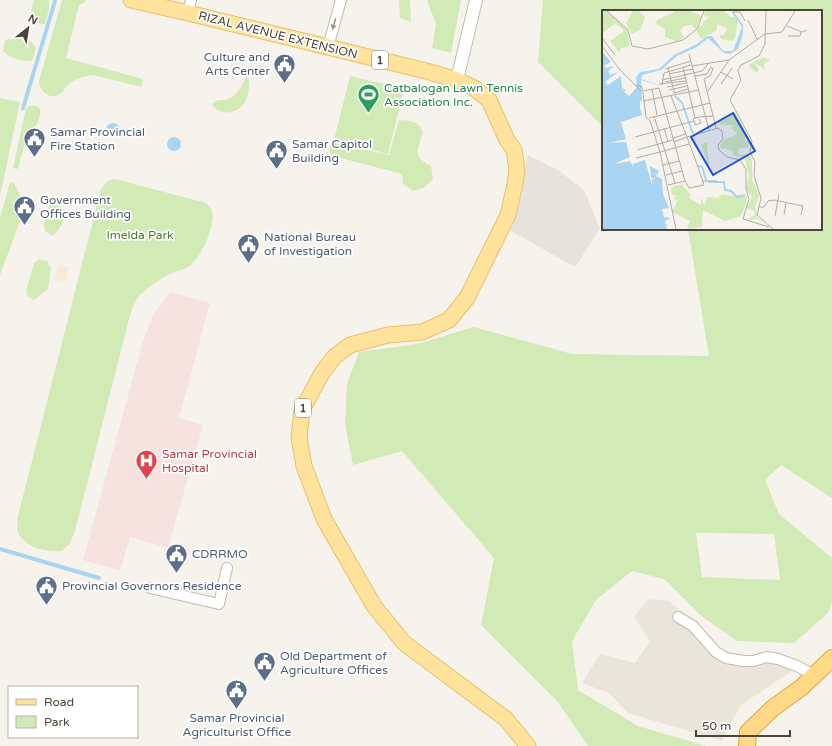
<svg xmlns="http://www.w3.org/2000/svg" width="832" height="746" font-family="'Varela Round',sans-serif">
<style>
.residential{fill:#eae5da}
.commercial{fill:#f7ead8}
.industrial{fill:#e6e2dd}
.medical{fill:#f6e3e0}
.green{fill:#d2eab5;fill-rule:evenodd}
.water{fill:#a9d4f2}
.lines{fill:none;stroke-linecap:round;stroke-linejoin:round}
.stream{stroke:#a9d4f2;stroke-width:4}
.minor-casing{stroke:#c2bbae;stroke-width:12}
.tertiary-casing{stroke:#c2bbae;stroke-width:14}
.primary-casing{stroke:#e6c16a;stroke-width:17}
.trunk-casing{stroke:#e0a43c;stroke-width:18}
.minor{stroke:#fff;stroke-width:10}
.tertiary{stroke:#fff;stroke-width:12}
.primary{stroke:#ffe39c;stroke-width:15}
.trunk{stroke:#ffd985;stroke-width:16}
.oneway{fill:#9c9892}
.labels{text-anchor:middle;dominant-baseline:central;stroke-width:3.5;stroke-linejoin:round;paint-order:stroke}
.shield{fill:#fff;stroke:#817c74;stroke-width:1}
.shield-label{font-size:11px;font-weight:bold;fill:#4b4439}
.street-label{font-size:12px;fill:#4b4439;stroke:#fff}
.service-label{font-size:12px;fill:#4e5e75;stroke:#fff;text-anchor:start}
.leisure-label{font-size:12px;fill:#27864d;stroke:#fff;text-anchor:start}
.park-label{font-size:12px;fill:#4a7f2a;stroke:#fff}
.health-label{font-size:12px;fill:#be3a42;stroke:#fff;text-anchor:start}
.inset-river{fill:none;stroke:#a9d4f2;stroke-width:2}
.inset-road{fill:none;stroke:#b2ada4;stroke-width:1}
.view{fill:#1d4ed8;fill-opacity:0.15;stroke:#1d4ed8;stroke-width:2}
.inset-edge{fill:none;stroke:#4b4439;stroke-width:2}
</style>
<rect width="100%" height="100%" fill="#f6f3ec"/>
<path class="residential" d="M648,599L668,601L692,619L720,654L767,659L795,669L741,705L722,741L628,713L609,693L582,683L600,654L635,663L650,641L634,617Z"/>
<path class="commercial" d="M58,264L69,267L65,283L54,280Z"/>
<path class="industrial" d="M527,155L559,171L584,190L600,229L575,267L511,231L523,193Z"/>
<path class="medical" d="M171,292L210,303L179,418L203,425L168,548L130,537L120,571L83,560L143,341L154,313Z"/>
<g class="green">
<path d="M34,0H49V9L45,24C28,23 30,13 34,0Z"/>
<path d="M62,0H85V2L79,5L66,58L143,79L142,87L93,75C84,76 76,78 69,84C65,87 63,93 58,95C53,98 45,95 42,90C40,88 39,83 39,81Z"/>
<path d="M399,0H410L411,22L400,18Z"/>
<path d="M427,0H461L451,53L432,48L436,24Z"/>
<path d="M543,0H832V498L781,465L765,480L779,514L832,558V602L828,613L794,643L737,641L700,615L664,579L632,571L596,600L572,641L578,690L638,726L706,746H588L557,701L481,625L494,558L402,451L353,465L345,424L347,384L359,352L417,344L474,327L572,354L709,356L688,229H821V11H603V127L538,62ZM696,533L774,534L780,580L702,577Z"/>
<path d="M18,38L31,41L36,48L32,61C20,61 12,59 3,51L5,40Z"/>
<path d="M246,76L249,79C250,88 248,102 240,108C231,115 217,114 212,104C216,100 219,100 224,100C237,98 242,86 246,76Z"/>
<path d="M350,76L404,89L388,154L334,140Z"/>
<path d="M0,98L20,102L0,196Z"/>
<path d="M29,106H37L40,109V115L38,123L27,134L18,169L13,168L25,113L26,109Z"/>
<path d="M399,120C412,121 417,120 423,132C418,150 412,156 431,166L433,179L423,188L413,191L403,184L402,174L333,156C329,153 329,151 330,145L334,143L389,155Z"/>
<path d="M115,179L206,203C215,211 213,217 211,228C207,242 200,258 188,267C182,271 174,271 168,275C158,280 149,287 141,294C132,303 129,319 126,331L75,531L70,543L62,551C46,552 22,548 17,529C17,525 18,520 18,516L101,189L109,180Z"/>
<path d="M10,182L14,183L21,197V218L0,275V218Z"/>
<path d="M51,203L61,207C66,222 63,224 53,236L45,231C43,220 45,213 51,203Z"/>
<path d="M39,259L47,261L51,268L48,289L34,300L28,297L26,291L34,263Z"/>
</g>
<g class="water">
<circle cx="113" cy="130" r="7"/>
<circle cx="174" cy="144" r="7"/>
</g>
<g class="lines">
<g class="stream">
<path d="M23,108L55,1"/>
<path d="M0,549L99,578"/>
</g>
<defs>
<g id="minor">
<path d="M188,13L191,0"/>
<path d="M328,47L341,0"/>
<path d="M150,588L219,604L227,568"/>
<path d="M678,617L693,626L716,652L726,658L744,661H753L767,657L778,659L797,666L814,675"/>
</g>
<path id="tertiary" d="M457,80L476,0"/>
<path id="primary" d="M131,0L188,13L430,72L457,80L474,88L489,100L507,140L514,150L517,169L515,185L508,215L467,298L449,320L422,332L388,335L350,345L334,357L322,373L302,410L299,437L304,466L324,519L374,606L404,643L506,719L528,746"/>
<path id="trunk" d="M747,746L748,732L773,708L802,687L832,658"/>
</defs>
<use href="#minor" class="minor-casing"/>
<use href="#tertiary" class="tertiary-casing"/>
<use href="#primary" class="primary-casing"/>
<use href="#trunk" class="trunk-casing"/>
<use href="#minor" class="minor"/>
<use href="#tertiary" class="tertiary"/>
<use href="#primary" class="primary"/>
<use href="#trunk" class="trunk"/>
</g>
<defs><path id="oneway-solid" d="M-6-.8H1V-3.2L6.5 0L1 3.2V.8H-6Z"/></defs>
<use class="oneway" href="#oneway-solid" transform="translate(334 24) rotate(106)"/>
<defs>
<symbol id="civic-pin" viewBox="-11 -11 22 30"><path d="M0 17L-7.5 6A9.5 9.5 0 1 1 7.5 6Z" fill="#5c6f8a" stroke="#fff"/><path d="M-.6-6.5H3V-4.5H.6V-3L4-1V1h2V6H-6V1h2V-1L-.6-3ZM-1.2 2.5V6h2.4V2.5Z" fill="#fff"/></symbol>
<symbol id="stadium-pin" viewBox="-11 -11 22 30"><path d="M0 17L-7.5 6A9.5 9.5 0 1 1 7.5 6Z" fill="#2e9e5b" stroke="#fff"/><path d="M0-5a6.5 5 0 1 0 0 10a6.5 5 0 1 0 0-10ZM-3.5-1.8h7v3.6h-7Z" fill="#fff"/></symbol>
<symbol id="hospital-pin" viewBox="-11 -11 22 30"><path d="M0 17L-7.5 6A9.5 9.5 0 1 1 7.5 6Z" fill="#e0444e" stroke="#fff"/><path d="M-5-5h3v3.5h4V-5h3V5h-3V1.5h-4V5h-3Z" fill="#fff"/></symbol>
</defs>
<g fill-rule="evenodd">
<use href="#civic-pin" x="272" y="52" width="25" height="34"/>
<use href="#stadium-pin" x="356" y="82" width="25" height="34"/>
<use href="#civic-pin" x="22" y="126" width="25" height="34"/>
<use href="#civic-pin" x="264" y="138" width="25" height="34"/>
<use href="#civic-pin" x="12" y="194" width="25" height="34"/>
<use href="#civic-pin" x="236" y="232" width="25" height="34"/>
<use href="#hospital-pin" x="134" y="448" width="25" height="34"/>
<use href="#civic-pin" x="164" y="542" width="25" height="34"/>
<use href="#civic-pin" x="34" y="574" width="25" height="34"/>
<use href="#civic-pin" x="252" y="650" width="25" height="34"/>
<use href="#civic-pin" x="224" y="678" width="25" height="34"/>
</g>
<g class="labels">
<g class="shield">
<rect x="372" y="51" width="16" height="18" rx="3"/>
<rect x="295" y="399" width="16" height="18" rx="3"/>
</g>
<g class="shield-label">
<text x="380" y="60">1</text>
<text x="303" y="408">1</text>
</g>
<g class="street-label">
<text transform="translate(278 35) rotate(14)">RIZAL AVENUE EXTENSION</text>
</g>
<g class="service-label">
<text x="270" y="57" text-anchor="end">Culture and<tspan x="270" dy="14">Arts Center</tspan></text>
<text x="50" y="132">Samar Provincial<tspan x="50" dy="14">Fire Station</tspan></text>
<text x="292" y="144">Samar Capitol<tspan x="292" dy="14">Building</tspan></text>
<text x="40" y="200">Government<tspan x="40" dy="14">Offices Building</tspan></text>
<text x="264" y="237">National Bureau<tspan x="264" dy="14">of Investigation</tspan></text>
<text x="192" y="554">CDRRMO</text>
<text x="62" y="586">Provincial Governors Residence</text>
<text x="280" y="656">Old Department of<tspan x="280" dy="14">Agriculture Offices</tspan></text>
<text x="237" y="718" text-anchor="middle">Samar Provincial<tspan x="237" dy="14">Agriculturist Office</tspan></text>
</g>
<g class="leisure-label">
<text x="384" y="88">Catbalogan Lawn Tennis<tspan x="384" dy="14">Association Inc.</tspan></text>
</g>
<g class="park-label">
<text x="140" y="235">Imelda Park</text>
</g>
<g class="health-label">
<text x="162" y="454">Samar Provincial<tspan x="162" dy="14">Hospital</tspan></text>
</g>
</g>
<g transform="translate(602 10)">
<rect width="220" height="220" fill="#f6f3ec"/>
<path d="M0,1H5L25,20L28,36L19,38L18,43L8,31L22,21L14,13L0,23ZM31,1H37L43,7L39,19L30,24L24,13ZM74,1H88L100,6L93,19L90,15L82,16L78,21L82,28L74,31L63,27V19L54,14L55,10ZM103,1H122L129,7H134L136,10L133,28L129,31L120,29L117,25H122L125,18L115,14V20L99,29L95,22L97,16H101V12L108,7L102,6ZM162,47L168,50L162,54L163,60L153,53L157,60L154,63L146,55ZM133,102L147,128L142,129L149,134L145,138H137L136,143L138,145L146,144L150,151V170L157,185L153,197L155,208L164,213L154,209L143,210L153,205L152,201L145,198L150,187L144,179L147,165L143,149L131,145L130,141L122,138L120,140L118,136L122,130L135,124L130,118L131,115H118L116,110ZM106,132L105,139L108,153L106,154L99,134ZM74,175H80L89,185L87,188L99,195V187L102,195L106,187L117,188V186L121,184L129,186L143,184L145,187L144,194L139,206L123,211L101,200L100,217L87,219L85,217L88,211L70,202L76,190L72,189L74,186L70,185L69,178Z" fill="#d2eab5"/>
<path d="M131,1L141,15V24L136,39L128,44L122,43L106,28L95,37L75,46L59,60L40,65L39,69L64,77L70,85L64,77L39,70L40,91H38V98L40,105L19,112L24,129L7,133L24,132L28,147L12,154L28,151L31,157V154L43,150L50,175V169L55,168H49L48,156L57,161L54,166L60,169L61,184L67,198L60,199L61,204L62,207L69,208L63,211L64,215H68L64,216L65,219H0V41L9,52L2,56L4,58L12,56L6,61L8,65L16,62L3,72L6,75L19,66L20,78L24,80L22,82L27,86L35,77L34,68L38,62L57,59L72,45L95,34L105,26H110L121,41H131L140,17L131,4Z" fill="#a9d4f2"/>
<path class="inset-river" d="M73,86L80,93L91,124M100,156L104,170M31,157L44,219M106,172H122L123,180L129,181L135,187L142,186M0,218L31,157M10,219L30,161"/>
<path class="inset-road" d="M5,1L26,20L30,36L46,39L81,30L95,19L102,1M164,1L163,34L157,46L139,55L136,61L139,70L128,90L150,131L148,142L153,152L152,166L159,188L155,205L171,219M130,2H138L143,11M146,10L155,29M185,16L200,22L205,20M164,24L180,22L193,1M186,26H198L199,22M0,28L13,45M0,36L18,60L41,83L44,107L49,112M87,44L107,120M90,56L127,50M81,57L93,108M109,57L111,59L108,66L102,69L114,118M66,58L73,85M63,59L89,51M119,62L131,69M67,64L91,59M93,66L105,64L109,57M60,70L100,61L106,54M63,72L83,68M57,74L84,71M119,74L130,58M33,75L39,76L41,81L57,78L83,171L87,178L102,175L96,157L100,156M60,75L62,63L89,55M65,77L84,73M50,79L55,105M67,80L85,76M106,81L127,50L163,24M72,83L86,79M69,86L85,127M41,91L97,80M52,106L73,173M47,108L108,93M48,111L58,142L87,134M92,111L93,115L99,113L97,109M62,118L66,132M33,127L92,111L91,109L97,107L111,106M71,128L84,124M72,132L85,127M35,140L71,130M34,148L58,142L74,219M61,155L77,151M96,157L85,127L116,118L120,121L121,129L116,135L117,140L125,147L138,150L144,159V179L147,189L141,209L167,217M64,165L80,161M101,171H115M66,175L83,171M157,197H162L166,191L172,190L201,196L199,205M182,205L184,193M173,206L177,184"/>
<path class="view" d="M131,103L153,141L111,165L89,127Z"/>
<rect width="220" height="220" class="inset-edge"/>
</g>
<rect x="8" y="686" width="130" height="52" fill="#ffffff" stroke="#b7b4b0"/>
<rect x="16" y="699" width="20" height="6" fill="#ffe39c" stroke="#b7b4b0"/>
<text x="44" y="706" font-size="12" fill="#4b4439">Road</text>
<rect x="16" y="716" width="20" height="12" fill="#d2eab5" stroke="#b7b4b0"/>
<text x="44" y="726" font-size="12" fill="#4b4439">Park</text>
<g transform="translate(28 28) rotate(30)" stroke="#ffffff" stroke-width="3" paint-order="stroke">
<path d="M0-3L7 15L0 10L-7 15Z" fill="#4b4439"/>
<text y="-6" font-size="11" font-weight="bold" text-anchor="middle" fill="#4b4439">N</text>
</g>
<path d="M696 730v6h94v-6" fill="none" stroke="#4b4439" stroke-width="2"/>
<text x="702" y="730" font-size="12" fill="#4b4439" stroke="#ffffff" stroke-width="3" paint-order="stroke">50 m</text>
</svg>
